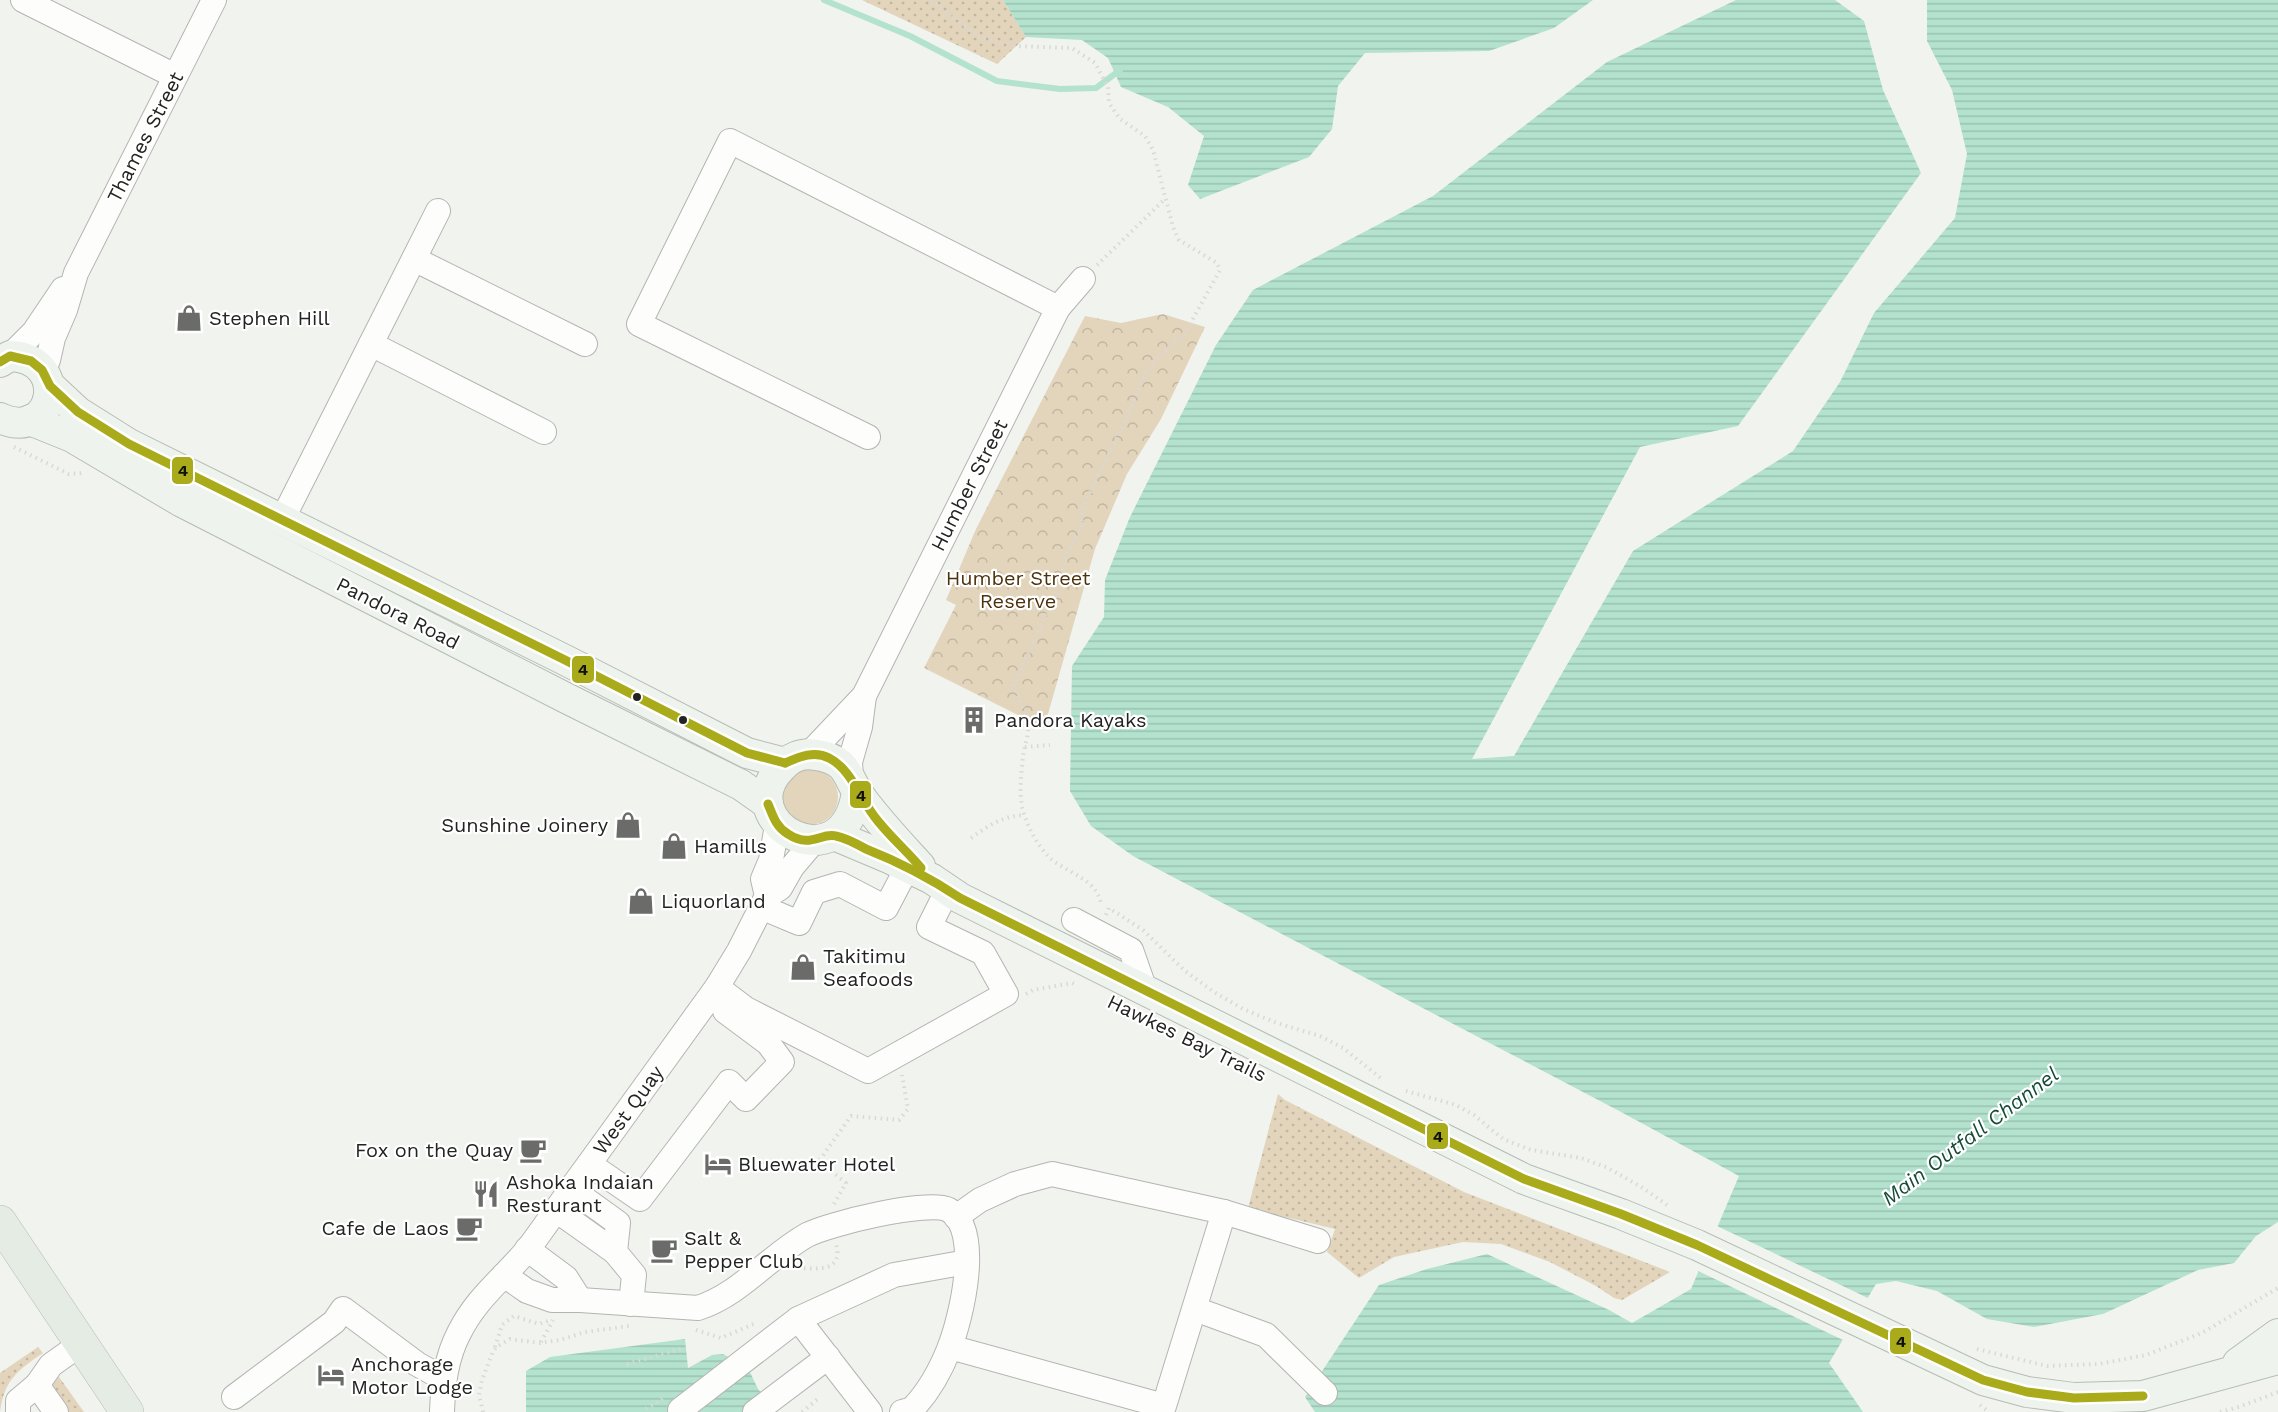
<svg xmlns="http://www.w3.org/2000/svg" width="2278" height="1412" font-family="'Work Sans',sans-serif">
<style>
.grass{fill:url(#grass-dots)}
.park{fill:url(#park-crowns)}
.garden{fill:#e3d4bc}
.water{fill:url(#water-rules)}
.pier{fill:#f1f3ee}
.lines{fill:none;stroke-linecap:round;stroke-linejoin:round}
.stream{stroke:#b3e2ce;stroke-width:6}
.minor-casing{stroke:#b4b5b2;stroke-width:26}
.major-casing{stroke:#b5bdb3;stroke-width:32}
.highway-casing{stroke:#b5bdb3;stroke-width:34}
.path{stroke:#d8d9d8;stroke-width:4;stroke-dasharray:1.5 4.5;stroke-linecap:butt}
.minor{stroke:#fdfdfc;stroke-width:24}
.major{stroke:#eef3ee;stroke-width:30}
.highway{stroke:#e5ece4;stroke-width:33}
.bus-1-casing{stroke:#fff;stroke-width:14}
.bus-1{stroke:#a9ab1b;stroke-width:9}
.bus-dot{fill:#232421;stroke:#fff;stroke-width:2}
.labels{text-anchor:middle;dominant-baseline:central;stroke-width:4.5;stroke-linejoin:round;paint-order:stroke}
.street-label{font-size:20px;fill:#232421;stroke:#fff}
.poi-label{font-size:20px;fill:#232421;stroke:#fff;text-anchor:start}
.park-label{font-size:20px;fill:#4c320b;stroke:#fff}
.water-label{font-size:21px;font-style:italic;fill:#154b39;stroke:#fff}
.line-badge{stroke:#fff;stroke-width:2}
.pale-badge-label{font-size:16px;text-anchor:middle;font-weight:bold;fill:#111}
</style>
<defs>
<pattern id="grass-dots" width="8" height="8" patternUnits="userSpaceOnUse" patternTransform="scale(1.5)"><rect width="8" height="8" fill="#e3d4bc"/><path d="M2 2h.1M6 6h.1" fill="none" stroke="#c2b6a1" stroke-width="1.8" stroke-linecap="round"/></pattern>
<pattern id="park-crowns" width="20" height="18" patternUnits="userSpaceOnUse" patternTransform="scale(1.5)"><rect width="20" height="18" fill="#e3d4bc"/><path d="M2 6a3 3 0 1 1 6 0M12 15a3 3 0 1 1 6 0" fill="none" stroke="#c2b6a1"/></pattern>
<pattern id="water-rules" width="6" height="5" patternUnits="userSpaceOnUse" patternTransform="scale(1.5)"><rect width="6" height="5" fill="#b3e2ce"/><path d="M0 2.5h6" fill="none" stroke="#9ac2b1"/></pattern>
</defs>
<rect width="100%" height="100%" fill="#f1f3ee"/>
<g class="grass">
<path d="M862,0H1003L1026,37L997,64Z"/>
<path d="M1278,1094L1285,1100L1464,1192L1670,1272L1622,1300L1614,1298L1596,1286L1550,1262L1501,1244L1463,1242L1394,1257L1359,1278L1327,1252L1335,1229L1248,1208Z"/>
<path d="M38,1347L43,1353C18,1370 4,1380 0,1412V1373Z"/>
<path d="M59,1377L84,1412H64L51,1385Z"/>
</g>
<path class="park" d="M1163,314L1205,327L1161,419L1127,474L1095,549L1044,728L924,668L956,605L946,600L976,529L1085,316L1121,323Z"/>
<circle class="garden" cx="810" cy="797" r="28"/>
<g class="water">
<path d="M1003,0H1593L1554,28L1489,51L1365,53L1338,86L1332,129L1309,157L1200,199L1188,185L1204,136L1168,107L1121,87L1108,58L1082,40L1026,37Z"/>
<path d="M1736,0H1835L1864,21L1883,90L1921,173L1738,426L1640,447L1472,759L1514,756L1633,551L1793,451L1840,382L1874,313L1955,218L1967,154L1952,90L1927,41V0H2278V1222L2256,1236L2234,1263L2198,1270L2103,1314L2034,1327L1987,1319L1937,1291L1896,1281L1876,1284L1829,1363L1863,1412H1315L1305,1397L1379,1285L1427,1269L1487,1254L1609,1310L1632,1323L1691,1289L1739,1176L1623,1113L1133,856L1091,826L1070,791L1072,666L1104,617L1105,580L1130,517L1216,345L1253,290L1433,196L1607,62Z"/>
<path d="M685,1339L688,1368L712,1355L723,1354L748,1368L758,1389L777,1412H526V1371L550,1357Z"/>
</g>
<path class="pier" d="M1715,1225L1870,1299L1845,1341L1696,1270Z"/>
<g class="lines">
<path class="stream" d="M824,0L910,36L997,81L1060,89L1096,88L1120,70"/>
<defs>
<g id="minor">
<path d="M23,0L175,76"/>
<path d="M414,259L585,344"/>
<path d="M371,344L544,432"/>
<path d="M10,356L34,332L63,289"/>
<path d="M42,370L48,360L53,338L65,310L76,273L214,0"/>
<path d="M868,437L639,324L730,141L1058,308"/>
<path d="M282,520L438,211"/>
<path d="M809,754L864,696L1058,308L1083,279"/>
<path d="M851,778L850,762L860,727L864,696"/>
<path d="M767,896L763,879L771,860L777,825"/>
<path d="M761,907L799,923L814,892L840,884L886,908L907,868"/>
<path d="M1074,920L1131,950L1145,990"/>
<path d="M717,987L746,1009L868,1071L1006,994L983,953L929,927L948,889"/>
<path d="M589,1164L640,1199L729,1082L746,1099L782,1062L768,1043L725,1011"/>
<path d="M571,1189L618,1223L615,1252L634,1275L631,1304"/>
<path d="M556,1210L615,1252"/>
<path d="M956,1217L980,1200L1015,1184L1052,1174L1224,1212L1318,1241"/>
<path d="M527,1249L566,1278L580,1300"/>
<path d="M504,1275L527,1291L552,1300H580L698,1308C741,1294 768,1257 807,1235C828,1224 929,1199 949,1210C983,1230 961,1319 949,1349C941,1369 929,1391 914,1407C911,1410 906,1411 902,1412"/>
<path d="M1195,1309L1266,1335L1325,1393"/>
<path d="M798,1319L870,1412"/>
<path d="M950,1347L1164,1406L1224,1212"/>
<path d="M234,1397L334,1322L343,1309L417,1364L444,1379"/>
<path d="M680,1410L798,1319L894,1275L967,1262"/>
<path d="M18,1412V1401L37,1385"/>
<path d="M56,1412L37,1385L51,1365L82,1343"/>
<path d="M442,1412C443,1384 446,1358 459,1333C477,1297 503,1279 528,1249C549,1221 568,1192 589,1164C632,1105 674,1046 717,987L739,951L767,896L780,888L792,867L814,841"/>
<path d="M755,1412L828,1357"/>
</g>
<g id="major">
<path d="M0,362L10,356C71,358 55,443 0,418"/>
<path d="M50,386L78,412L129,444L565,660L747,753L785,763"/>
<path d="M30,420L72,437L182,502L566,698L741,785L768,804"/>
<path d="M857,792C843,886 730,822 780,769C789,758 802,752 816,755C825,756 834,759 841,765C850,774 853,787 860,796C878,821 899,843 920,866"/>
<path d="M834,835L891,859L932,879L960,898L1524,1179L1621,1214L1697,1245L1983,1380L2027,1392L2074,1398L2143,1396L2278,1359"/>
<path d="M2238,1363L2278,1334"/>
</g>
<path id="highway" d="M0,1222L127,1412"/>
</defs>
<use href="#minor" class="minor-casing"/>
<use href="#major" class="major-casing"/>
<use href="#highway" class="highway-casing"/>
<g class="path">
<path d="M931,0L979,37L1015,46L1072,48L1095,63L1108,87L1109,103L1120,119L1145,136L1153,150L1173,227L1179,240L1217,263L1220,270L1185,333L1153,363L1145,375L1126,419L1083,507L1081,528L1065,557L1060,583L1013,687C1019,699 1026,711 1028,725C1029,735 1024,747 1023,757C1021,775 1018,800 1025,817C1030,831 1038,846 1048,856C1065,873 1097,878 1101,904"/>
<path d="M1097,265L1165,199"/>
<path d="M14,447L69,474L84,473"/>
<path d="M1025,747L1050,745"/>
<path d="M971,838C988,826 1002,816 1024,815"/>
<path d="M1106,915L1109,908L1143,930L1185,971L1214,992L1243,1009L1277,1023L1320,1036L1343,1048L1383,1080"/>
<path d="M1026,994L1033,990L1072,983L1076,985"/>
<path d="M1406,1091L1456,1105L1474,1115L1503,1139L1531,1150L1581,1158L1608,1168L1643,1188L1667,1205"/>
<path d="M834,1204L846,1183L819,1161L851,1116L899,1120L908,1109L902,1075"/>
<path d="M798,1268C817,1269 844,1272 836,1244"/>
<path d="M696,1330L721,1338L756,1323"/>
<path d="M541,1342L553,1320"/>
<path d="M495,1347L502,1325L514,1316L539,1324L548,1321"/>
<path d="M1977,1349L2047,1366L2099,1364L2146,1355L2202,1333L2278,1288"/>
<path d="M627,1364L685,1348"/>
<path d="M1980,1405L1989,1412"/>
<path d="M646,1409L663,1398"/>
<path d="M483,1412L479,1395L482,1380L493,1351L498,1346L510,1339L540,1343L560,1340L585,1332L629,1326"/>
<path d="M802,1412L819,1398"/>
<path d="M2220,1412L2239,1407L2278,1392"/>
</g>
<use href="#minor" class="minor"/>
<use href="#major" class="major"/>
<use href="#highway" class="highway"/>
<defs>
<g id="bus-1">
<path d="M0,362L10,356L31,361L42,370L50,386L78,412L129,444L565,660L747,753L785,763"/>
<path d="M785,763C799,757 814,750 829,758C851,769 860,798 874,816C888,835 906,850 921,868"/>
<path d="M768,804C773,816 776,827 788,834C811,849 821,832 836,836C846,838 857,844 866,849C899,862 930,878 960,898L1524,1179L1621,1214L1697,1245L1983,1380L2027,1392L2074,1398L2143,1396"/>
</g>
</defs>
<use href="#bus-1" class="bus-1-casing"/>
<use href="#bus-1" class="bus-1"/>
</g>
<defs>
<symbol id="shop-bare" viewBox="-9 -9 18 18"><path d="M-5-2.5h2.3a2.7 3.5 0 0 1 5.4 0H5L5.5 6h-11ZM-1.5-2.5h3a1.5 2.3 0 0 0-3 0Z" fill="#6b6c69" stroke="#fff" stroke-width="2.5" paint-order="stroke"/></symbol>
<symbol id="building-bare" viewBox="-9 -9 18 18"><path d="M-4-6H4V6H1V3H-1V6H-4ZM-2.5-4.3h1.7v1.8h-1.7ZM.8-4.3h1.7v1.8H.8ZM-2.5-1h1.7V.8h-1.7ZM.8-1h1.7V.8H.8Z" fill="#6b6c69" stroke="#fff" stroke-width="2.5" paint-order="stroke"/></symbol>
<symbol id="cafe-bare" viewBox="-9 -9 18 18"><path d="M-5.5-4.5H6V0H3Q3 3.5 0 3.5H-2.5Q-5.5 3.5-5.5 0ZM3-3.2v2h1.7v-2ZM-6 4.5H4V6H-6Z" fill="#6b6c69" stroke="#fff" stroke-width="2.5" paint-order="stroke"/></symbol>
<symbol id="hotel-bare" viewBox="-9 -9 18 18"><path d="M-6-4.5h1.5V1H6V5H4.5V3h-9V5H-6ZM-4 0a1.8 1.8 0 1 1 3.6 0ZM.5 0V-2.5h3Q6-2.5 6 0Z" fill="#6b6c69" stroke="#fff" stroke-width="2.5" paint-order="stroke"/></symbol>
<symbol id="restaurant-bare" viewBox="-9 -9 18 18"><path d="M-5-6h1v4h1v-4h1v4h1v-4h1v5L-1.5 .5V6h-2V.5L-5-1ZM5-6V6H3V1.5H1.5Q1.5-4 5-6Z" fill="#6b6c69" stroke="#fff" stroke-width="2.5" paint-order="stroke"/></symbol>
</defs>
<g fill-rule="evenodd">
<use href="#shop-bare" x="170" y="299" width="38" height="38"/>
<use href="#building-bare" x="955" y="701" width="38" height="38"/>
<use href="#shop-bare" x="609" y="806" width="38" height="38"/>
<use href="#shop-bare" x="655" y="827" width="38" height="38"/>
<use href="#shop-bare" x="622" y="882" width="38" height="38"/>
<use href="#shop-bare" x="784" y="948" width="38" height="38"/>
<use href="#cafe-bare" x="514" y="1131" width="38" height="38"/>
<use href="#hotel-bare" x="699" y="1145" width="38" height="38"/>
<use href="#restaurant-bare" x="467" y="1175" width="38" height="38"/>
<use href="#cafe-bare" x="450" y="1209" width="38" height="38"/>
<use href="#cafe-bare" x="645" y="1231" width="38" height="38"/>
<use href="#hotel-bare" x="312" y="1356" width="38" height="38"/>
</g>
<g class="bus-dot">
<circle cx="637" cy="697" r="5"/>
<circle cx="683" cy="720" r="5"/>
</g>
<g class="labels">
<g class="street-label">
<text transform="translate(145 137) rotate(-63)">Thames Street</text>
<text transform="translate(969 485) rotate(-63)">Humber Street</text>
<text transform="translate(398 613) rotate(27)">Pandora Road</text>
<text transform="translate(1187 1038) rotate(26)">Hawkes Bay Trails</text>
<text transform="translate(628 1110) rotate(-54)">West Quay</text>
</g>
<g class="poi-label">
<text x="209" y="318">Stephen Hill</text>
<text x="994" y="720">Pandora Kayaks</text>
<text x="608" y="825" text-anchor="end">Sunshine Joinery</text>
<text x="694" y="846">Hamills</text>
<text x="661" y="901">Liquorland</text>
<text x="823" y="956">Takitimu<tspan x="823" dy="23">Seafoods</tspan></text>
<text x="513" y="1150" text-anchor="end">Fox on the Quay</text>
<text x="738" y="1164">Bluewater Hotel</text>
<text x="506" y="1182">Ashoka Indaian<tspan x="506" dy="23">Resturant</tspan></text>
<text x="449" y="1228" text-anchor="end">Cafe de Laos</text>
<text x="684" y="1238">Salt &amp;<tspan x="684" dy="23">Pepper Club</tspan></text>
<text x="351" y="1364">Anchorage<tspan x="351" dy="23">Motor Lodge</tspan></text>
</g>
<g class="park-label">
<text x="1018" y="578">Humber Street<tspan x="1018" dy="23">Reserve</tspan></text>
</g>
<g class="water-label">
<text transform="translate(1970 1136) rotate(-37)">Main Outfall Channel</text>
</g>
</g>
<g class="line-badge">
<rect x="171" y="456" width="23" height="29" rx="6" fill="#a9ab1b"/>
<rect x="571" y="655" width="24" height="29" rx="6" fill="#a9ab1b"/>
<rect x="849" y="780" width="23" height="29" rx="6" fill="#a9ab1b"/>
<rect x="1426" y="1122" width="23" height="28" rx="6" fill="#a9ab1b"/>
<rect x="1889" y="1327" width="23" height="28" rx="6" fill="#a9ab1b"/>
</g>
<g class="pale-badge-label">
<text x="183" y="476">4</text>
<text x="583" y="675">4</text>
<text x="861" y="801">4</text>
<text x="1438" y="1142">4</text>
<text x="1901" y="1347">4</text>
</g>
</svg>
